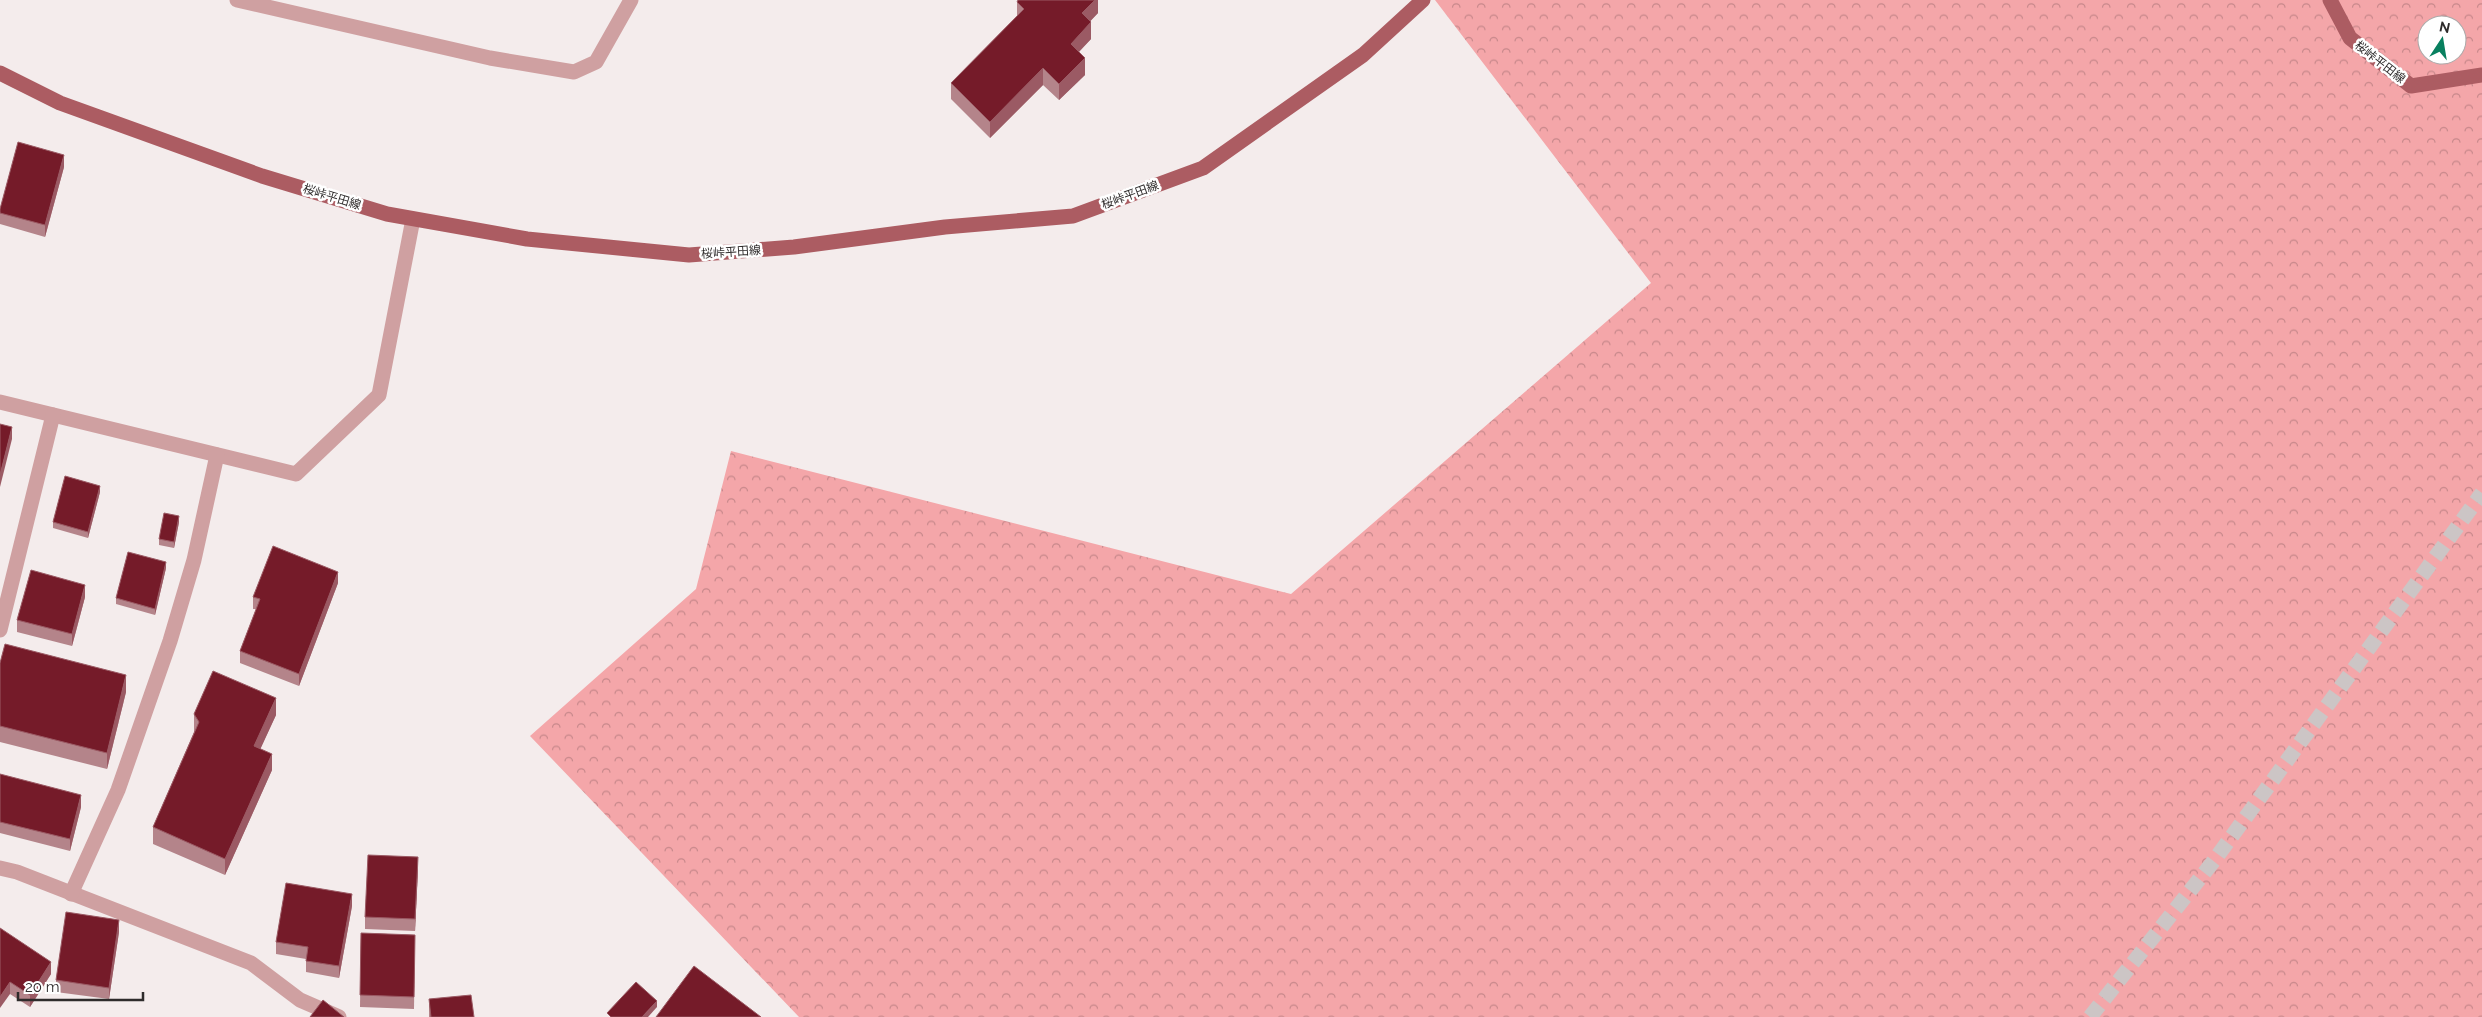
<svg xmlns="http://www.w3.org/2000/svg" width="2482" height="1017" font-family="Raleway,'Noto Sans JP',sans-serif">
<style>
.forest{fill:url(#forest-crowns);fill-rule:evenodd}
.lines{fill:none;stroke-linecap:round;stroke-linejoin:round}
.minor-tunnel{stroke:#ccc5c5;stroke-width:15;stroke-dasharray:15 8;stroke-linecap:butt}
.minor{stroke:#cfa0a1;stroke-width:15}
.major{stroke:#ac5c62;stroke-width:15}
.wall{fill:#b4848a}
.shaded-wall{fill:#9b5a64}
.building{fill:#751b29;stroke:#9b5a64}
.labels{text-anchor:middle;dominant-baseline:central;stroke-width:5;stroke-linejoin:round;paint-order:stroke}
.street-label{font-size:12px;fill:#2e2b2b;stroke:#fff}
</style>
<defs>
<pattern id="forest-crowns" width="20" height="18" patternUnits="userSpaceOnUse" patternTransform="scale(1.25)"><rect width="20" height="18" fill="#f4a6a9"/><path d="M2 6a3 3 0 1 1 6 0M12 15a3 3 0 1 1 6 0" fill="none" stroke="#c6878a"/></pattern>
</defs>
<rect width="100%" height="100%" fill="#f4ecec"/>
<path class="forest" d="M1435,0H2482V1017H799L530,736L696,589L731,451L1291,594L1651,283ZM2427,25H2457V55H2427Z"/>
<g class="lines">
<path class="minor-tunnel" d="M2090,1017L2216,858L2482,493"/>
<g class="minor">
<path d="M237,0L490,58L574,72L596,62L631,0"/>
<path d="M0,402L296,474L379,395L413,219"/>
<path d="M0,630L53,415"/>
<path d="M0,868L17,872L251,963L300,1000L339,1017"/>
<path d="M71,894L118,790L170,641L194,560L217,455"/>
</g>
<g class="major">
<path d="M2330,0L2350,38L2411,86L2482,75"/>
<path d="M0,73L60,103L262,176L387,214L527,239L689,255L794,247L945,227L1073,216L1203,168L1363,55L1423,0"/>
</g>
</g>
<g class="wall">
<path d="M1098,0V13L1090,21L1091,39L1079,52L1085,75L1059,100L1043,85L990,138L951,99V83L1017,17V2Z"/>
<path d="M64,167L45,237L0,224V209Z"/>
<path d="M100,492L88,538L53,528V522Z"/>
<path d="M179,522L174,548L159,545V539Z"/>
<path d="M166,568L155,615L116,604V598Z"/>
<path d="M338,583L299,686L240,663V651L256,609H253V597Z"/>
<path d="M85,597L72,646L17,632V620Z"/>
<path d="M0,663L126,692L107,769L0,742Z"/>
<path d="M194,714L276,715L260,749L272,770L225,875L153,844V827L194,732Z"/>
<path d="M0,774L81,807L70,851L0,833Z"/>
<path d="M418,869L415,931L365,929V917Z"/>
<path d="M352,906L339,978L306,972V959L276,954V942Z"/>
<path d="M0,928L51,974L30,1007L10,994Z"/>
<path d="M119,932L109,999L56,992V980Z"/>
<path d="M361,933L415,935L414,1009L360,1007Z"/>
<path d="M429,999L474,1017H429Z"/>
</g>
<g class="shaded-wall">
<path d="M1095,0H1098V13L1082,30V13Z"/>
<path d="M1091,22V39L1071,60V44Z"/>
<path d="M1085,58V75L1059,100V84Z"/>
<path d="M1043,68V85L990,138V122Z"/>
<path d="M64,155V167L45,237V225Z"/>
<path d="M12,427V439L0,487V475Z"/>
<path d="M100,486V492L88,538V532Z"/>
<path d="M179,516V522L174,548V542Z"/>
<path d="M166,562V568L155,615V609Z"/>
<path d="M338,572V583L299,686V674Z"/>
<path d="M85,585V597L72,646V634Z"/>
<path d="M126,675V692L107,769V753Z"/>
<path d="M276,698V715L254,763V746Z"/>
<path d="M272,754V770L225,875V859Z"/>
<path d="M81,795V807L70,851V839Z"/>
<path d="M418,857V869L415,931V919Z"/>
<path d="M352,894V906L339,978V966Z"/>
<path d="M119,920V932L109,999V988Z"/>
<path d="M51,962V974L30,1007V995Z"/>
<path d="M10,982V994L0,1008V997Z"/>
<path d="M657,1001V1007L648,1017H642Z"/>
</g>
<g class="building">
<path d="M1018,0H1095L1082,13L1091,22L1071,44L1085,58L1059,84L1043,68L990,122L951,83L1024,9L1017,2Z"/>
<path d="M18,142L64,155L45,225L0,213V209Z"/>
<path d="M0,424L12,427L0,475Z"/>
<path d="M65,476L100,486L88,532L53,522Z"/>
<path d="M164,513L179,516L174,542L159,539Z"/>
<path d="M273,546L338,572L299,674L240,651L260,599L253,597Z"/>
<path d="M128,552L166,562L155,609L116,598Z"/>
<path d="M31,570L85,585L72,634L17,620Z"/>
<path d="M5,644L126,675L107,753L0,726V663Z"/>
<path d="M213,671L276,698L254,746L272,754L225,859L153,827L199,722L194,714Z"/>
<path d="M0,774L81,795L70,839L0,822Z"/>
<path d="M368,855L418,857L415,919L365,917Z"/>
<path d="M286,883L352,894L339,966L306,961L308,947L276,942Z"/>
<path d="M66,912L119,920L109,988L56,980Z"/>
<path d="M0,928L51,962L30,995L10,982L0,997Z"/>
<path d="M361,933L415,935L414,997L360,995Z"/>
<path d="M694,966L761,1017H656Z"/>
<path d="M636,982L657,1001L642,1017H611L607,1013Z"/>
<path d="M471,995L474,1017H431L429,999Z"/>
<path d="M323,1000L344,1017H310Z"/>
</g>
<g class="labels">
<g class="street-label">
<text transform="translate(2380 62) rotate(38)">桜峠平田線</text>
<text transform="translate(1130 195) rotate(-20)">桜峠平田線</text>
<text transform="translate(332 197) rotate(17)">桜峠平田線</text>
<text transform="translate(731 252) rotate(-4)">桜峠平田線</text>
</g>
</g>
<g transform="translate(2442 40) rotate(12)"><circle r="24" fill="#ffffff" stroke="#abaaaa"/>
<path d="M0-4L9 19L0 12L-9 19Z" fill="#08805f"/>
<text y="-8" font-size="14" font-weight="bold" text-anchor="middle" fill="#2e2b2b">N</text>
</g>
<path d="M18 992v8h125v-8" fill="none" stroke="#2e2b2b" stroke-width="2.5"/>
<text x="25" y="992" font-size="15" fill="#2e2b2b" stroke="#ffffff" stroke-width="4" paint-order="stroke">20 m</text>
</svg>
